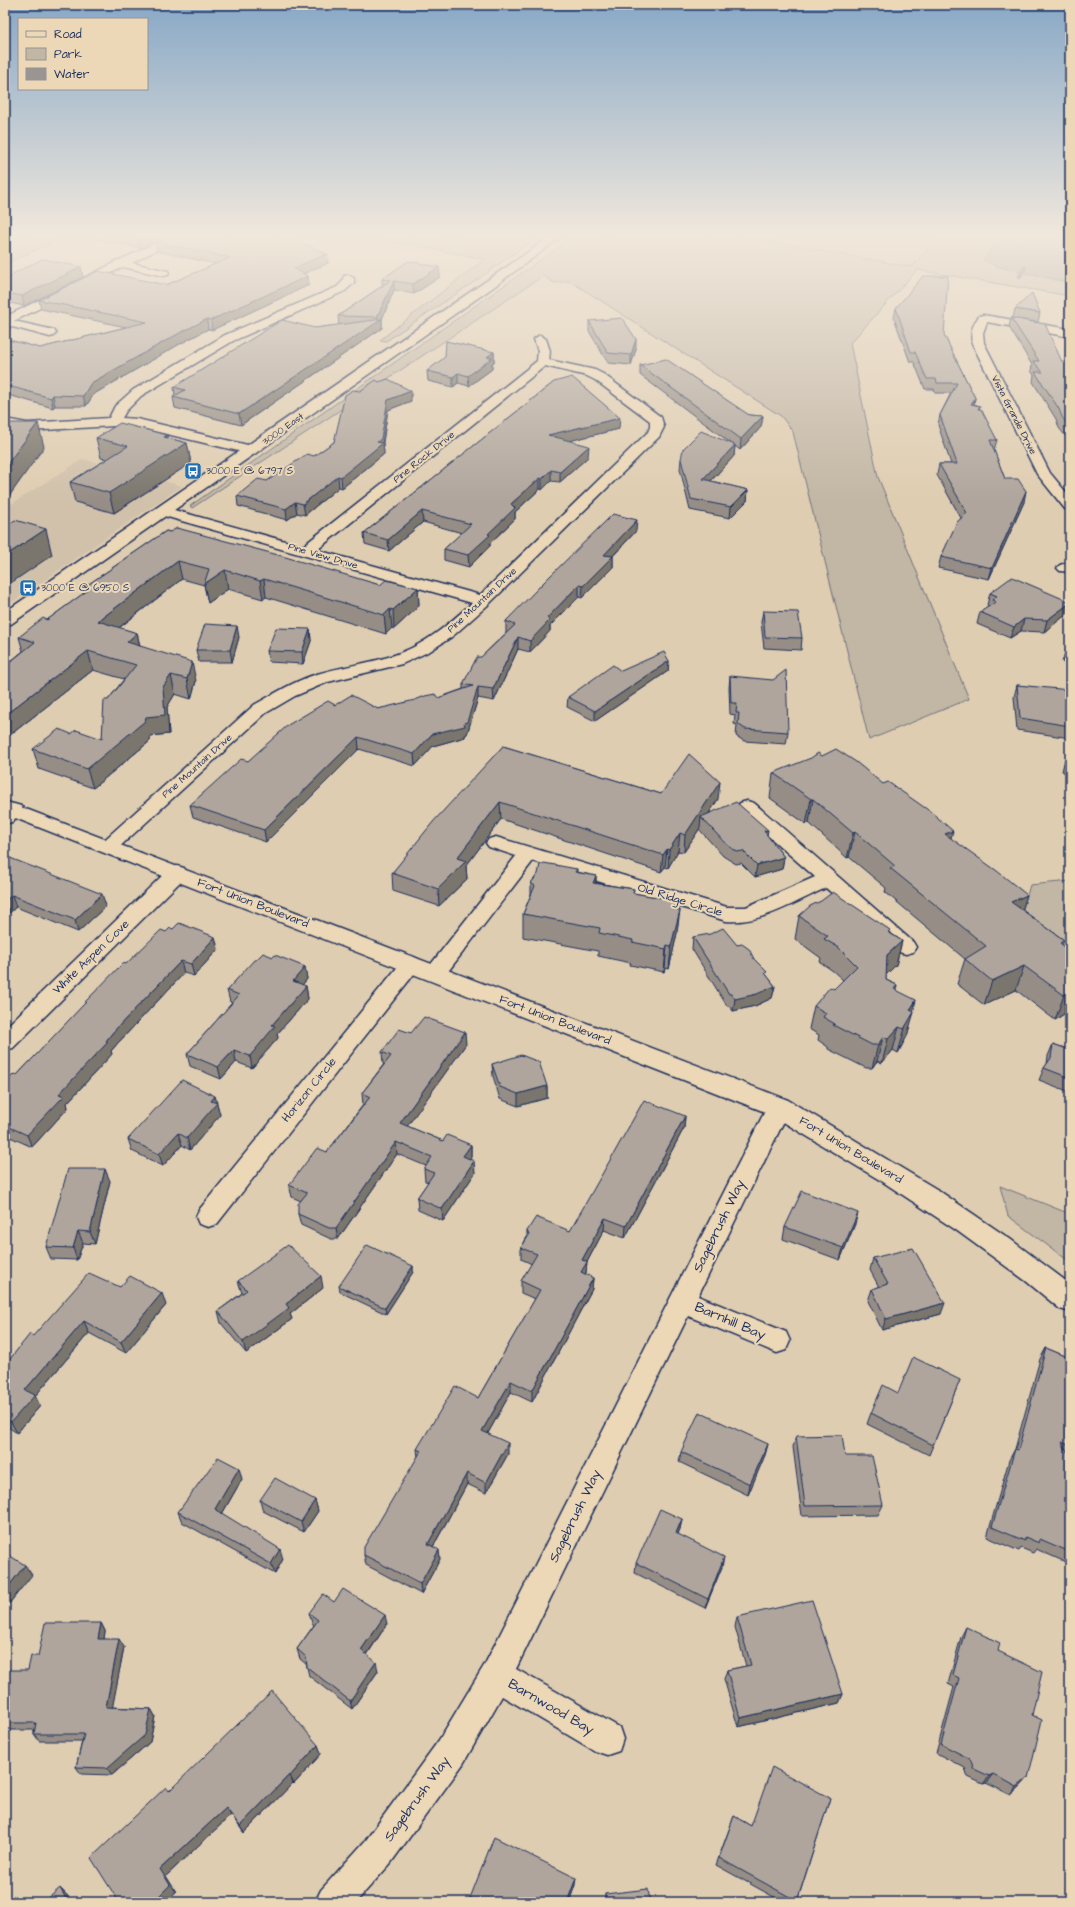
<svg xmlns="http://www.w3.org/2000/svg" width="1075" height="1907" font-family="'Architects Daughter',sans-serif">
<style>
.built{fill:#d1c1ab}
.green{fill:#c2b6a4;stroke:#6e7281}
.water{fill:#999593;stroke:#676c7e}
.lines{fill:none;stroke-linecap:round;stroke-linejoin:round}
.stream{stroke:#676c7e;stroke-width:4.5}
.minor-casing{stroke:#1b2f5e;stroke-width:3}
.secondary-casing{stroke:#1b2f5e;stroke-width:3}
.minor{fill:#ecd7b6;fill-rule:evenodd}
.secondary{fill:#ecd7b6;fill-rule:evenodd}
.wall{fill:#968e86;stroke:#1b2f5e}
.shaded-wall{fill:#7a746d;stroke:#1b2f5e}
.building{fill:#afa59c;stroke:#1b2f5e}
.labels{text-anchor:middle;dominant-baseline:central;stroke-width:4;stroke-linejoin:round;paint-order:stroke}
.far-street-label{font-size:10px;fill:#1b2f5e;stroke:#ecd7b6}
.far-poi-label{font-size:10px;fill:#1b2f5e;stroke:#ecd7b6;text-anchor:start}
.street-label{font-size:12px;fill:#1b2f5e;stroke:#ecd7b6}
.near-street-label{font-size:14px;fill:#1b2f5e;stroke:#ecd7b6}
</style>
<rect width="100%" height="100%" fill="#dfcdb1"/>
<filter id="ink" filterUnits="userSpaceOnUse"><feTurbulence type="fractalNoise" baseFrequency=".025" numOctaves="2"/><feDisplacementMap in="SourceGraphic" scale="8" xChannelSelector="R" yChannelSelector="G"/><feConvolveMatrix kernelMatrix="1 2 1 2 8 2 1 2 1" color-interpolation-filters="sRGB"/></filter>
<g filter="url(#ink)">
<g class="built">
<path d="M742,235H940L913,267L746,237Z"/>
<path d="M83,459L182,486L5,607V508Z"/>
</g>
<g class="green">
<path d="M5,235H69L5,264Z"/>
<path d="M359,235H540L471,284L386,341L380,340L485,259Z"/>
<path d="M576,235H742L746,237L912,267L940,235H1070V296L917,270L850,343L878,477L969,699L869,740L793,432L781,416L570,281L554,283L543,276L192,508L190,506Z"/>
<path d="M1070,881V960L1018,926L1030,885Z"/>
<path d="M1000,1186L1070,1214V1262L1008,1216Z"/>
</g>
<path class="water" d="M1002,235H1070V283L995,266L983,259Z"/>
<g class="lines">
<path class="stream" d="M1020,276L1025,267"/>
<defs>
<g id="minor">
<path d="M172,235H184L132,263L168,271L169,273L168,275L164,276L123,267L14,321L54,330L56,333L54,336L50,337L5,325V317L114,263L115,261L120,260Z"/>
<path d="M348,275L354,278V283L345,291L233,341L141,396L126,411L122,418L137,419L256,447L258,450L256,453L251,454L137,427L114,426L27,431L5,427V419L27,423L109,418L115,406L133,390L225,335L337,287L342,282L344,276Z"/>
<path d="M983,315L1070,329V337L987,322L983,333L984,343L1050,473L1070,497V510L1065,509L1037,474L972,343C970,332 973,324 979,316Z"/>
<path d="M540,335L546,339L550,351L549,360L595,370L603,374L661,417L664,427L659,437L489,604L453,636L430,651L402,664L328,682L295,696L266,713L115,851L108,853L101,851L98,847L101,843L254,705C274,694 294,681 317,674C350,664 388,662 419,644C439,633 455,618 472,603L157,514L155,511L157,508H167L303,546L537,361L538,351L534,339ZM545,366L587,376L595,380L650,421V427L648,432L480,595L317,550Z"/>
<path d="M1070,562V572L1060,571L1057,568L1060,565Z"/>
<path d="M747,801L754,803L913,942L916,947L913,952L906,954L899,952L826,888C795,902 761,924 726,921L533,861L443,978L435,981L427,978L424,973L516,856L489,847L486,843L489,839L496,837L727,907H746L815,877L740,811L738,807L740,803Z"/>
<path d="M14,804L21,806L23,810L12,822L5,824V808Z"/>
<path d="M177,866L184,868L187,873L184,878L13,1048L5,1050V1028L170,868Z"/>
<path d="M411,956L418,959L422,964L418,969L217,1224L208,1227L199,1224L196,1217L199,1210L404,959Z"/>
<path d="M779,1098L787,1101L791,1107L698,1296L786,1332L790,1341L786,1350L777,1353L688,1316L516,1669L619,1727L623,1739L619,1751L607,1755L595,1751L502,1696L463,1764L390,1864L356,1902H315L321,1890L366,1840L439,1740L485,1664L767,1107L771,1101Z"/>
</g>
<g id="secondary">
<path d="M553,235H564L492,288L11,624L5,625V612Z"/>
<path d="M5,801L788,1100L938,1190L1010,1239L1070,1284V1312L1060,1309L1026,1281L956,1230L883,1182L770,1114L5,814Z"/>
</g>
</defs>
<use href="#minor" class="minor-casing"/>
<use href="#secondary" class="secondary-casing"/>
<use href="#minor" class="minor"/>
<use href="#secondary" class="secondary"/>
</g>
<g class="wall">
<path d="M96,235H169L141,248L97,239Z"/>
<path d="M294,240L327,254L328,263L303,274L308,276L309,285L212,330L208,329L178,345L94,394L86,406H55L53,408L5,394V339L40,348L126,327L41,309L39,300L166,285L216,264L157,251L155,242Z"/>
<path d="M81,267L83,277L24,306L5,302V278Z"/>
<path d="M439,267L440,277L414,294L394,290L382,319V328L241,425L175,408L173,397L175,396L174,387L315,328L339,325L338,316L382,286V279Z"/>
<path d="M896,308L944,335L975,398L974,404L980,406L979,409L997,440L994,450L1005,479L1024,502L989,579L938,568L941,557L961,518L937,475L939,464H951L938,425L940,415L951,393H935L934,389H925L914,362H910L894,318Z"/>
<path d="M1015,309L1040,313L1038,322L1016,319L1062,362L1070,363V442L1059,428L1056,419L1033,382L1034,375L1031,371L1032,365L1009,327L1011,318H1013Z"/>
<path d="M589,321L636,349L631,365L608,363L589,331Z"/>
<path d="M494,352V362L492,363V369L469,386L458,383L453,387L428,381L427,371Z"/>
<path d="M640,365L749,415L763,416L761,427L740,450L735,446L734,456L711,481L748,490L747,501L730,518L690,510L680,469L681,459L732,444L640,375Z"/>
<path d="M554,382L619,429L568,441L588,457L560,482L551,481L542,490L540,489L515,512V519L490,543V546L469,567L444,560V549L462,533L423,522L389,551L365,544L364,533Z"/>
<path d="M360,391L411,401L388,410L383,443L384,454L342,488L339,487L305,515L297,513L287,520L238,506L237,496L267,481L314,456L334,442Z"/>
<path d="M167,435L168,438L187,443L191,463L114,513L75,502L70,482L107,459L101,458L96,438Z"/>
<path d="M166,531L380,585L418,588L419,606L394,629L392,628L386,634L266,597L263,599L228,589L208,603L204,585L182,579L119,628L137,633L140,646L196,681L191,699L175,694L167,707L169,734L150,736V741L93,788L39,769L33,749L71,734L102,739L108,700L124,679L93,670L5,739V666L23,651L19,637L47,620L84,593L83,588Z"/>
<path d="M636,531L613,556V567L582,598L579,597L550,626V631L530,652L518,649L494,701L478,698L467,734L465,735V737L433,746L415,766L359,749L266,842L193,817L190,805L248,761L335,705L378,709L438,698L463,689V684L481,657L506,633V621Z"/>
<path d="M990,593L1070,602V604L1067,614L1044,632L1021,631L1010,638L977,624L980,612L990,606L987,605Z"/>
<path d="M763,611L802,638L801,650L764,648L761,622Z"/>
<path d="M310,629L311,641L303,664L269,662L267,651Z"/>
<path d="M239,637L232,662H199L196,650Z"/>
<path d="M1070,649V667L1062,662L1066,650Z"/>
<path d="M669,661L668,671L595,721L567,707L568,697L621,671Z"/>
<path d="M730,676L788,732L786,744L744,741L736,736L737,725L734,724L735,715L730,714L729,688Z"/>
<path d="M1017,685L1070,692V738L1017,730L1014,697Z"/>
<path d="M503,746L661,794L718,799L709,814L767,835L784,857L782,869L755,877L741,863L736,864L723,856L699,829L700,828L684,852L678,851L668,868L665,867L661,872L501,819L466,866L467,879L439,906L393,891L392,873Z"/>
<path d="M1070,757V776L1062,771L1065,759Z"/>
<path d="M773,773L951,839L1022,910L1064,940L1062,945L1070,1010L1055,1020L1016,990L984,1005L957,984L965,959L885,892L886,888L849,857L847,858L809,823L806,824L770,798Z"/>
<path d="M5,856L106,906L78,932L16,907L8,914L5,913Z"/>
<path d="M577,869V872L596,876V883L634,889L633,893L674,900L673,909L677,933L669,969L665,968L664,972L630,965L631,963L598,956V951L523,937V914L531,894V883L538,874Z"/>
<path d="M799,916L889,932L902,941L896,965L886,974V980L897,985L896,990L913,1012L907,1036L898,1053L893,1050L882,1063L877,1061L872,1068H866L828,1049V1047L818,1040L819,1035L809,1029L814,1006L834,989L843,980L833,971L820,962L821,958L795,939Z"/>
<path d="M173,929L215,937L218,949L194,976L184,973L117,1044L111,1051L112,1054L67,1103L68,1108L32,1147L8,1136L6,1131L5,1130V1083L17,1075L85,1004V1002L126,964L166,932Z"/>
<path d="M693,937L737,945L754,959L775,986L772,998L755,1006L733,1011L729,1006H727L692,949Z"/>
<path d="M273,957L305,967L307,979L302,985L306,986L308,999L277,1034L278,1038L252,1068L236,1062L221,1079L190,1066L187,1054L232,1003L230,1002L227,990L256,960Z"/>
<path d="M411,1033L466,1044L407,1126L443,1141L471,1145V1157L470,1159L475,1173L443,1221L418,1210L417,1198L428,1182L425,1181L424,1169L426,1166L397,1154L338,1239H331L301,1225L298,1214L301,1201L292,1197L289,1185L327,1152L363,1105L362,1093L384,1064H383L382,1052Z"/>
<path d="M1053,1044L1070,1050V1092L1039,1080L1044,1068L1047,1064L1048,1056Z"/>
<path d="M492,1064L547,1086V1098L518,1106L500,1099L493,1076Z"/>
<path d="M215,1096L220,1115L190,1150L182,1145L163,1166L132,1151L128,1139Z"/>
<path d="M685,1116L684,1128L625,1238L604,1230L587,1262L586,1273L585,1275L593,1278L592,1289L532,1402L511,1392L488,1433L508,1454L486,1493L467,1484L433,1547L440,1559L421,1594L366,1565L364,1555L418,1457L417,1449L478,1398L535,1299L521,1293V1281L532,1264L521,1259V1248L527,1237V1231H570Z"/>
<path d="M110,1181L95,1244L83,1243L77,1260L51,1259L46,1247Z"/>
<path d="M855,1224L840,1260L783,1239L785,1227Z"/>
<path d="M873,1258L941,1314L882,1330L868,1301L872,1289L879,1287L870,1270Z"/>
<path d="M413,1266V1272L386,1314L340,1292L339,1286Z"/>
<path d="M238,1281L323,1288L290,1314L292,1319L246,1353L221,1323L218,1311L242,1293Z"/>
<path d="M120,1287L166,1305L126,1353L89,1333L35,1396L40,1406L17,1433L5,1425V1358L9,1360L33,1336Z"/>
<path d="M1046,1348L1070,1358V1564L1036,1549L1033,1553L1021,1548L1019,1551L987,1537L1009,1460L1015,1449L1040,1359Z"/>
<path d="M960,1380L929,1455L867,1424L871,1413L898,1393Z"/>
<path d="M796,1436L845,1456L883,1505L878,1515L802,1516L793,1447Z"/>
<path d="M768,1444L765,1455L748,1495L679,1462L681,1452Z"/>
<path d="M242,1479L222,1514L283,1559L275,1574L182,1522L178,1512Z"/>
<path d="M260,1500H315L318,1511L304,1532L263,1511Z"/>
<path d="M682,1519L680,1529L678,1534L722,1567L705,1608L635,1573L636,1563Z"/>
<path d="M334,1602L387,1624L367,1655L378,1671L352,1709L309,1676L307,1667L306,1664L300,1659L297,1649L314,1625L312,1623L309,1613Z"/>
<path d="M737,1617L843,1694L839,1703L738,1727L724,1679L727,1670L746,1666L735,1627Z"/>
<path d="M101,1623L105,1631L104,1639L124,1647L112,1707L151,1709L155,1716L150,1742L112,1775L81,1774L76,1767L82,1741H39L34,1734V1730H5V1681L28,1670L38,1656Z"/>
<path d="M966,1627L998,1651L1032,1715L1021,1786L1011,1795L986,1783L983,1784L968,1777L965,1768L936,1753L954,1687L948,1684L961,1637Z"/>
<path d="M318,1745L321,1754L294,1784L293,1783L244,1833L231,1815L166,1876L176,1892L165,1902H119L169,1791Z"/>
<path d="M830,1798L797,1902H783L716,1865L734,1816L751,1826Z"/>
<path d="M575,1885L569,1902H470V1898Z"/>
<path d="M605,1894L650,1902H605Z"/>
</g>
<g class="shaded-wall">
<path d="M149,235H169L141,248L139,239Z"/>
<path d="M288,235H300L287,246L286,236Z"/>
<path d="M327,254L328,263L294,278L293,268Z"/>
<path d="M81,267L83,277L24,306L22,296Z"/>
<path d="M439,267L440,277L414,294L413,284Z"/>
<path d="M308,276L309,285L212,330L211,320Z"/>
<path d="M394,281V290L382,319V328L241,425L239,414L378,321L377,317Z"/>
<path d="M207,319L208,329L178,345L94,394L86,406L83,396L91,383L176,335Z"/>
<path d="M636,339V349L631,365V355Z"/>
<path d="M494,352V362L492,363V369L469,386L468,376L487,357Z"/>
<path d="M458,373V383L453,387V377Z"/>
<path d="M411,391V401L388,410L382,444L383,443L384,454L342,488L341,477L388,400Z"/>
<path d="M53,395L55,406L53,408L51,398Z"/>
<path d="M975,398L973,408L971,404Z"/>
<path d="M763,416L761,427L740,450L741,439Z"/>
<path d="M620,418L619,429L548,446V435Z"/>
<path d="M38,423L44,447L5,502V467Z"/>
<path d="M167,435L171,453L187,443L191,463L114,513L109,493L164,437Z"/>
<path d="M735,445L734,456L702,490L703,479Z"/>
<path d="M589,446L588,457L560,482V472Z"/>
<path d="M551,470V481L542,490V479Z"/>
<path d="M338,476L339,487L305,515L303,504Z"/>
<path d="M540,478V489L515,512V519L490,543V546L469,567L468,555L488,534L511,504Z"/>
<path d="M748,490L747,501L730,518L731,507Z"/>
<path d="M1026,491L1024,502L989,579L992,568Z"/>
<path d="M295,502L297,513L287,520L286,509Z"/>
<path d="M422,511L423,522L389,551L388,540Z"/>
<path d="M637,520L636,531L608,561L613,556V567L582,598L583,586L604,555Z"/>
<path d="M46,529L52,555L5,587V556Z"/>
<path d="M178,561L182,579L103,640L98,621Z"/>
<path d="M225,570L228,589L208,603L204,584Z"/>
<path d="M264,579L266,597L263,599L260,581Z"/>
<path d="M579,585V597L550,626V631L530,652V641L547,618Z"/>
<path d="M418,588L419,606L394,629L393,610Z"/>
<path d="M1070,603L1067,614L1044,632L1047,620Z"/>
<path d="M390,609L392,628L386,634L384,615Z"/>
<path d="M1024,619L1021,631L1010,638L1014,627Z"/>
<path d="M237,626L239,637L232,662L230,650Z"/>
<path d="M310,629L311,641L303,664L302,652Z"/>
<path d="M137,633L141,652L127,642Z"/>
<path d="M518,637V649L494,701L493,689Z"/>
<path d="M88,651L93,670L5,739V715Z"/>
<path d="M669,661L668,671L595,721V711Z"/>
<path d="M192,662L196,681L191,699L187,679Z"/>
<path d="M171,675L175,694L167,707L169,734L150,736V741L93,788L87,769L146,717L163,687Z"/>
<path d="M478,687V698L467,734L465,735V737L433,746L415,766L414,754L432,734Z"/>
<path d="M358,737L359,749L266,842L264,830Z"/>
<path d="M720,782L718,799L704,821L701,817L700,828L684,852L685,835Z"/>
<path d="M811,799H813L809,823L806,824Z"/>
<path d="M500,802L501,819L466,866L467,879L439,906L438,889L457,858Z"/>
<path d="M768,830L766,842L764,831Z"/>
<path d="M953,831L946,856L945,834Z"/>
<path d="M855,832L849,857L847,858L853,833Z"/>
<path d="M680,833L678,851L668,868L669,850Z"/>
<path d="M667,849L665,867L661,872L663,855Z"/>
<path d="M784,857L782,869L755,877L757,865Z"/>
<path d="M596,876L595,899L593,883Z"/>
<path d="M102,894L106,906L78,932L75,920Z"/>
<path d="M12,895L16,907L8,914L5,907V901Z"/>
<path d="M1027,895L1019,920L1011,902Z"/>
<path d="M680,910L677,933L669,969L671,946Z"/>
<path d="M215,937L218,949L194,976L191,964Z"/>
<path d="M902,941L896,965L882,979L887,955Z"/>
<path d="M667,945L665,968L664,972L666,949Z"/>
<path d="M181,961L184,973L117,1044L111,1051L112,1054L67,1103L68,1108L32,1147L27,1135L59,1094L106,1041L113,1032Z"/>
<path d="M1024,966L1016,990L984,1005L992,981Z"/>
<path d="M305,967L307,979L295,994L293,981Z"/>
<path d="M306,986L308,999L277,1034L278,1038L252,1068L250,1056L272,1025Z"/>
<path d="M775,986L772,998L755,1006L733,1011L735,999Z"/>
<path d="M1070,991V1010L1055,1020L1064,995Z"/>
<path d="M916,1000L912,1017L914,1012L907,1036L898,1053L910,1010Z"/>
<path d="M899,1027L893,1050L882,1063L888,1039Z"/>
<path d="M465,1032L466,1044L401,1135L400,1123Z"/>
<path d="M883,1037L877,1061L872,1068L878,1045Z"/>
<path d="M234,1050L236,1062L221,1079L218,1067Z"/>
<path d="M547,1086V1098L518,1106V1094Z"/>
<path d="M215,1096L220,1115L190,1150L187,1138L211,1101Z"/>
<path d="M685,1116L684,1128L625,1238L626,1226Z"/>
<path d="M178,1133L182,1145L163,1166L159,1154Z"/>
<path d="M396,1142L397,1154L338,1239L336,1228Z"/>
<path d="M471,1145V1157L464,1168L463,1156Z"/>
<path d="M474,1161L475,1173L443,1221L442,1209Z"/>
<path d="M105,1169L110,1181L95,1244L90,1232Z"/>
<path d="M858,1213L855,1224L840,1260L843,1248Z"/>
<path d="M605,1218L604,1230L587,1262L586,1273L580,1284L582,1260Z"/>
<path d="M78,1231L83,1243L77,1260L73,1248Z"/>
<path d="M413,1266V1272L386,1314L385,1308Z"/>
<path d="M321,1276L323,1288L290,1314L292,1319L246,1353L243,1342L286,1304Z"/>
<path d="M593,1278L592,1289L532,1402V1391Z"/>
<path d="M162,1293L166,1305L126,1353L121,1342Z"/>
<path d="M945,1303L941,1314L882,1330L886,1319Z"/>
<path d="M84,1321L89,1333L35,1396L40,1406L17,1433L11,1422L25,1390Z"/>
<path d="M511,1381V1392L483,1442L482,1431Z"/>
<path d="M508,1443V1454L486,1493V1483Z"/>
<path d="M768,1444L765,1455L748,1495L750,1484Z"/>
<path d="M239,1468L242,1479L219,1519L215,1509Z"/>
<path d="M467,1473V1484L429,1554L428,1544Z"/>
<path d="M315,1500L318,1511L304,1532L301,1522Z"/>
<path d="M682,1519L680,1529L674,1543L676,1533Z"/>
<path d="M280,1549L283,1559L275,1574L271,1564Z"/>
<path d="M439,1550L440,1559L421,1594L420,1584Z"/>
<path d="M724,1557L722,1567L705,1608L708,1599Z"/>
<path d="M25,1565L32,1575L5,1609V1591Z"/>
<path d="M385,1615L387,1624L363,1660L361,1650Z"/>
<path d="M101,1623L105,1631L103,1647L98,1639Z"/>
<path d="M119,1639L124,1647L111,1715L106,1707Z"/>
<path d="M376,1662L378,1671L352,1709L350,1701Z"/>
<path d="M843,1694L839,1703L738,1727L740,1718Z"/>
<path d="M151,1709L155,1716L150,1742L112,1775L107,1768Z"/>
<path d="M318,1745L321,1754L294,1784L290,1776Z"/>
<path d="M993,1774L986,1783L983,1784L989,1776Z"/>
<path d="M289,1775L293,1783L244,1833L240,1826Z"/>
<path d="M1028,1778L1021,1786L1011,1795L1017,1787Z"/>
<path d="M226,1808L231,1815L166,1876L176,1892L165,1902H153L160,1869Z"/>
<path d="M576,1878L575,1885L569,1902H567Z"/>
<path d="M60,1888L67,1895L71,1902H68Z"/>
</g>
<g class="building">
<path d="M117,235H149L139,239Z"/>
<path d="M170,235H288L286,236L327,254L293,268L308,276L211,320L207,319L176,335L91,383L83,396L53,395L51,398L5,385V339L40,348L147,322L39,300L98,271L166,285L230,258L155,242Z"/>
<path d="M42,259L81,267L22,296L5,293V278Z"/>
<path d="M408,261L439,267L413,284L394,281L377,317L338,316L391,280L382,279Z"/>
<path d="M923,276H948L944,335L975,398L971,404L980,406L978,409H981L997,440H990L1005,479H1018L1026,491L992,568L941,557L957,522L967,513L939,464H957L940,415L957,383H937L936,379H927L915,352H911L896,308Z"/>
<path d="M1032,293L1040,313L1015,309Z"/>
<path d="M622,318L636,339L631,355L608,353L589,321Z"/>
<path d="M1011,318L1045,324L1062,362H1069L1070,363V428L1062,417L1059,409L1035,372H1043L1033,361H1039Z"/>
<path d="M382,319L239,414L173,397L185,390L174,387L282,320L315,328Z"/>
<path d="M446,341L494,352L487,357L492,358L468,376L458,373L453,377L427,371L445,357Z"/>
<path d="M666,359L749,415L763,416L741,439L640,365Z"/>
<path d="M572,377L620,418L548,435L589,446L560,472L551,470L542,479L540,478L511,504L515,508L488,534L490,535L468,555L444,549L471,524L422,511L388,540L364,533L554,382Z"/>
<path d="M388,379L411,391L388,400L381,439L377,442L383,443L341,477L338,476L303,504L295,502L286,509L237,496L258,479L267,481L307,454L314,456L334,442L345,395L353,390L360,391L376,380L379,382Z"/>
<path d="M5,423H38L5,467Z"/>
<path d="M120,423L167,435L164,437L187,443L109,493L70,482L128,446L96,438Z"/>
<path d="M701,431L735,445L703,479L748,490L731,507L691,499L681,459L683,449Z"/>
<path d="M613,514L637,520L604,555L613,556L583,586L579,585L547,618L550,620L530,641L518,637L493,689L478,687L467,722L464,723L465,726L432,734L414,754L358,737L264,830L190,805L241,759L248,761L288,725L328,701L335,705L351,695L378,709L415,700L425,696L435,694L438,698L473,686L463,684L477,657H481L515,625L506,621L545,581Z"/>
<path d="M15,520L46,529L5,556V527Z"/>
<path d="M177,528L282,556L380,585L386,580L418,588L393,610L390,609L384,615L264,579L260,581L225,570L204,584L209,569L178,561L98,621L137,633L127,642L192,662L187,679L171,675L163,687L165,715L146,717L145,721L87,769L33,749L59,729L71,734L76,730L102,739L104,700H108L136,665L88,651L5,715V666L35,642L19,637L43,618L47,620L88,590L83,588L166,531L170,532Z"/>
<path d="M1012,577L1070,602V603L1047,620L1024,619L1014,627L980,612L996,602L992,600L997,596L990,593Z"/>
<path d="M763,611L798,612L802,638L765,637Z"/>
<path d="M205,624L237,626L230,650H196Z"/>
<path d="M276,628L310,629L302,652L267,651Z"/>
<path d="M1070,649V653L1066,650Z"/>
<path d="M664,652L669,661L595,711L568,697L613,665L621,671Z"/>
<path d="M786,670L788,732L745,729L738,724L739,713H736L737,703H731L730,676L773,680Z"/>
<path d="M1017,685L1070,690V726L1020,718Z"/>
<path d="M503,746L661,794L689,754L720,782L685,835L680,833L669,850L667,849L663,855L500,802L457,858L466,861L438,889L392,873L433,822Z"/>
<path d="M836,749L856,762L883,784L888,782L931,812L953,831L945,834L997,871L1027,895L1011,902L1064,940L1060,943L1070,951V991L1064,995L1024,966L992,981L965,959L986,946L890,868L895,866L855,832L853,833L813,799H811L773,773L811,758L818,753L822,756Z"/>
<path d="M1070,757V762L1065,759Z"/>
<path d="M736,802L768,830L764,831L784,857L757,865L743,851L737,852L725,843L701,817Z"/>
<path d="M5,856L102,894L75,920L12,895L5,901Z"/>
<path d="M544,863L577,869L575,872L596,876L593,883L634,889L633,893L674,900L672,909L680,910L671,946L667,945L666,949L632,942L633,940L599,933L600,928L523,914L535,886L531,883L538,874L540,864H543Z"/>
<path d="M833,892L890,930L888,932L902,941L887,955L886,980L897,985L894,989L916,1000L910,1010L914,1012L904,1029L899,1027L888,1039L883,1037L878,1045H872L833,1025L835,1024L823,1017L826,1013L814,1006L830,987L834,989L857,966L838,947L824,939L828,936L799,916L810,906L821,901Z"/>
<path d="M179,923L215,937L191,964L181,961L113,1032L106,1041L108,1042L59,1094L64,1096L27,1135L5,1125V1122L6,1121H5V1083L14,1074L17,1075L86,1002H85L123,963L126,964L161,930L166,932L170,928L173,929Z"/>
<path d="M723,928L737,945L742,944L749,949L754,959L767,972L765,973L775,986L757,994L735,999L731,994H729L693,937L710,934Z"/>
<path d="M263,953L273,957L275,955L305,967L293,981L306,986L272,1025L275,1026L250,1056L234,1050L218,1067L187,1054L239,995L227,990L254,960H256Z"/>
<path d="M424,1017L465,1032L400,1123L443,1141L447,1135L471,1145L463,1156L474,1161L442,1209L417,1198L434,1173L424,1169L432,1157L396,1142L336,1228H329L298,1214V1204L307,1193L289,1185L317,1148L327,1152L370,1097L362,1093L391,1056L382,1052L399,1029L411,1033Z"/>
<path d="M1053,1044L1070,1050V1078L1044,1068L1051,1058Z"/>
<path d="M521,1055L539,1062L547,1086L518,1094L500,1087L492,1064Z"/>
<path d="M182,1080L215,1096L211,1101L217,1103L187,1138L178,1133L159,1154L128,1139Z"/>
<path d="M644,1100L685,1116L626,1226L605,1218L582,1260L587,1262L581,1272L593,1278L532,1391L511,1381L482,1431L508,1443L486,1483L467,1473L428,1544L439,1550L420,1584L364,1555V1547L421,1451L417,1449L455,1386L478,1398L540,1290L521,1281L537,1254L521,1248L529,1235L527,1231L536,1217L570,1231Z"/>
<path d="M68,1169H105L90,1232L78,1231L73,1248L46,1247Z"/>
<path d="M802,1191L858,1213L843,1248L785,1227Z"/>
<path d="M288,1245L321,1276L286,1304L289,1308L243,1342L218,1311L247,1290L238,1281Z"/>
<path d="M367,1245L413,1266L385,1308L339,1286Z"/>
<path d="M913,1248L945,1303L886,1319L872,1289L888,1284L873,1258Z"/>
<path d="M89,1273L120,1287L130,1276L162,1293L121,1342L84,1321L25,1390L35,1395L11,1422L5,1418V1358L9,1360L30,1334L33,1336Z"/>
<path d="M1046,1348L1070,1358V1446L1062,1442L1070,1457V1552L1040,1539L1039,1543L1025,1537V1541L992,1527L1015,1449L1018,1450Z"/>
<path d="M913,1357L960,1380L933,1445L871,1413L883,1385L898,1393Z"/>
<path d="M699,1412L768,1444L750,1484L681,1452Z"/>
<path d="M842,1435L845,1456H872L883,1505L805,1506L796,1436Z"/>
<path d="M218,1457L239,1468L215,1509L280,1549L271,1564L178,1512Z"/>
<path d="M275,1478L315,1500L301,1522L260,1500Z"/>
<path d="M660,1509L682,1519L676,1533L724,1557L708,1599L636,1563Z"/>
<path d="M5,1553L25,1565L5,1591Z"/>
<path d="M343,1589L385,1615L361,1650L376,1662L350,1701L307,1667L306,1657L297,1649L318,1620L309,1613L323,1594L334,1602Z"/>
<path d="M812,1600L843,1694L740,1718L727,1670L751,1665L737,1617Z"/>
<path d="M45,1623H101L98,1639H119L106,1707L151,1709L145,1735L107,1768L76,1767L84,1734H34L36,1723H5V1681L8,1670H28L31,1656H38Z"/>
<path d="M966,1627L1000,1643L998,1651L1042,1672L1032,1715L1042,1720L1028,1778L1017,1787L993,1774L989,1776L974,1769L970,1759L941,1744L959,1678L953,1675Z"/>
<path d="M272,1691L318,1745L290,1776L289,1775L240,1826L226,1808L160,1869L170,1885L153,1902H119L91,1858L166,1787L169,1791Z"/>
<path d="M772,1767L830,1798L797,1901L719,1858L734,1816L751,1826Z"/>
<path d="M494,1837L576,1878L567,1902H478L470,1898Z"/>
<path d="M60,1888L68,1902H44Z"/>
<path d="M648,1889L650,1902H606L605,1894Z"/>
</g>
</g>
<linearGradient id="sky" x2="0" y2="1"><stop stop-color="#88a8c6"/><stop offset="0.47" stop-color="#f1e8dc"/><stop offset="1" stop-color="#f1e8dc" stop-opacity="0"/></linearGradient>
<rect width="1075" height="502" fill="url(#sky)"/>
<defs>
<symbol id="bus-square" viewBox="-11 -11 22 22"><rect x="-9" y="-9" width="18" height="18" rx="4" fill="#1f6fb2" stroke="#ecd7b6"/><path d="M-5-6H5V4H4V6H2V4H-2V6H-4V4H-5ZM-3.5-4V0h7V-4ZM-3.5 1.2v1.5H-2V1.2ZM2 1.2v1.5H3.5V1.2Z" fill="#fff"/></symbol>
</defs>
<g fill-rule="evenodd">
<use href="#bus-square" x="183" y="461" width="20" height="20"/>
<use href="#bus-square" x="18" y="578" width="20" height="20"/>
</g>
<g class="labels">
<g class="far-street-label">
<text transform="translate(1014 415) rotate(63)">Vista Grande Drive</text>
<text transform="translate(283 429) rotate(-35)">3000 East</text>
<text transform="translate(424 457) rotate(-39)">Pine Rock Drive</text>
<text transform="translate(323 556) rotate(16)">Pine View Drive</text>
<text transform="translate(482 600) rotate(-43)">Pine Mountain Drive</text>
<text transform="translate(197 766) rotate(-42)">Pine Mountain Drive</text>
</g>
<g class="far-poi-label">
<text x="206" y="471">3000 E @ 6797 S</text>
<text x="41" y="588">3000 E @ 6950 S</text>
</g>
<g class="street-label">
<text transform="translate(680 900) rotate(17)">Old Ridge Circle</text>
<text transform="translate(253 903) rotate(21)">Fort Union Boulevard</text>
<text transform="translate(91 957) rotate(-44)">White Aspen Cove</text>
<text transform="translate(555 1020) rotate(21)">Fort Union Boulevard</text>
<text transform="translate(309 1090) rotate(-51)">Horizon Circle</text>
<text transform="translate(851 1150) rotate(31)">Fort Union Boulevard</text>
</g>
<g class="near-street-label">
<text transform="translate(719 1226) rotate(-64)">Sagebrush Way</text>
<text transform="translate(730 1321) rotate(23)">Barnhill Bay</text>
<text transform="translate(575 1516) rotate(-64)">Sagebrush Way</text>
<text transform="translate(551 1707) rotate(30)">Barnwood Bay</text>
<text transform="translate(417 1799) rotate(-54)">Sagebrush Way</text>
</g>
</g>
<rect width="1075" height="1907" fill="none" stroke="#ecd7b6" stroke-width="20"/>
<rect x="10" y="10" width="1055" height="1887" fill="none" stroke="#1b2f5e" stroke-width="1.5" filter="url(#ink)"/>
<rect x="18" y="18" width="130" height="72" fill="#ecd7b6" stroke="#989493"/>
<rect x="26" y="31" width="20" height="6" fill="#ecd7b6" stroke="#989493"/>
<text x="54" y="38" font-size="12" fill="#1b2f5e">Road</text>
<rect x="26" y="48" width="20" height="12" fill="#c2b6a4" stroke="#989493"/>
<text x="54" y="58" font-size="12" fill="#1b2f5e">Park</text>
<rect x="26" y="68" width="20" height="12" fill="#999593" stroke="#989493"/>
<text x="54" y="78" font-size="12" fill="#1b2f5e">Water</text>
</svg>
